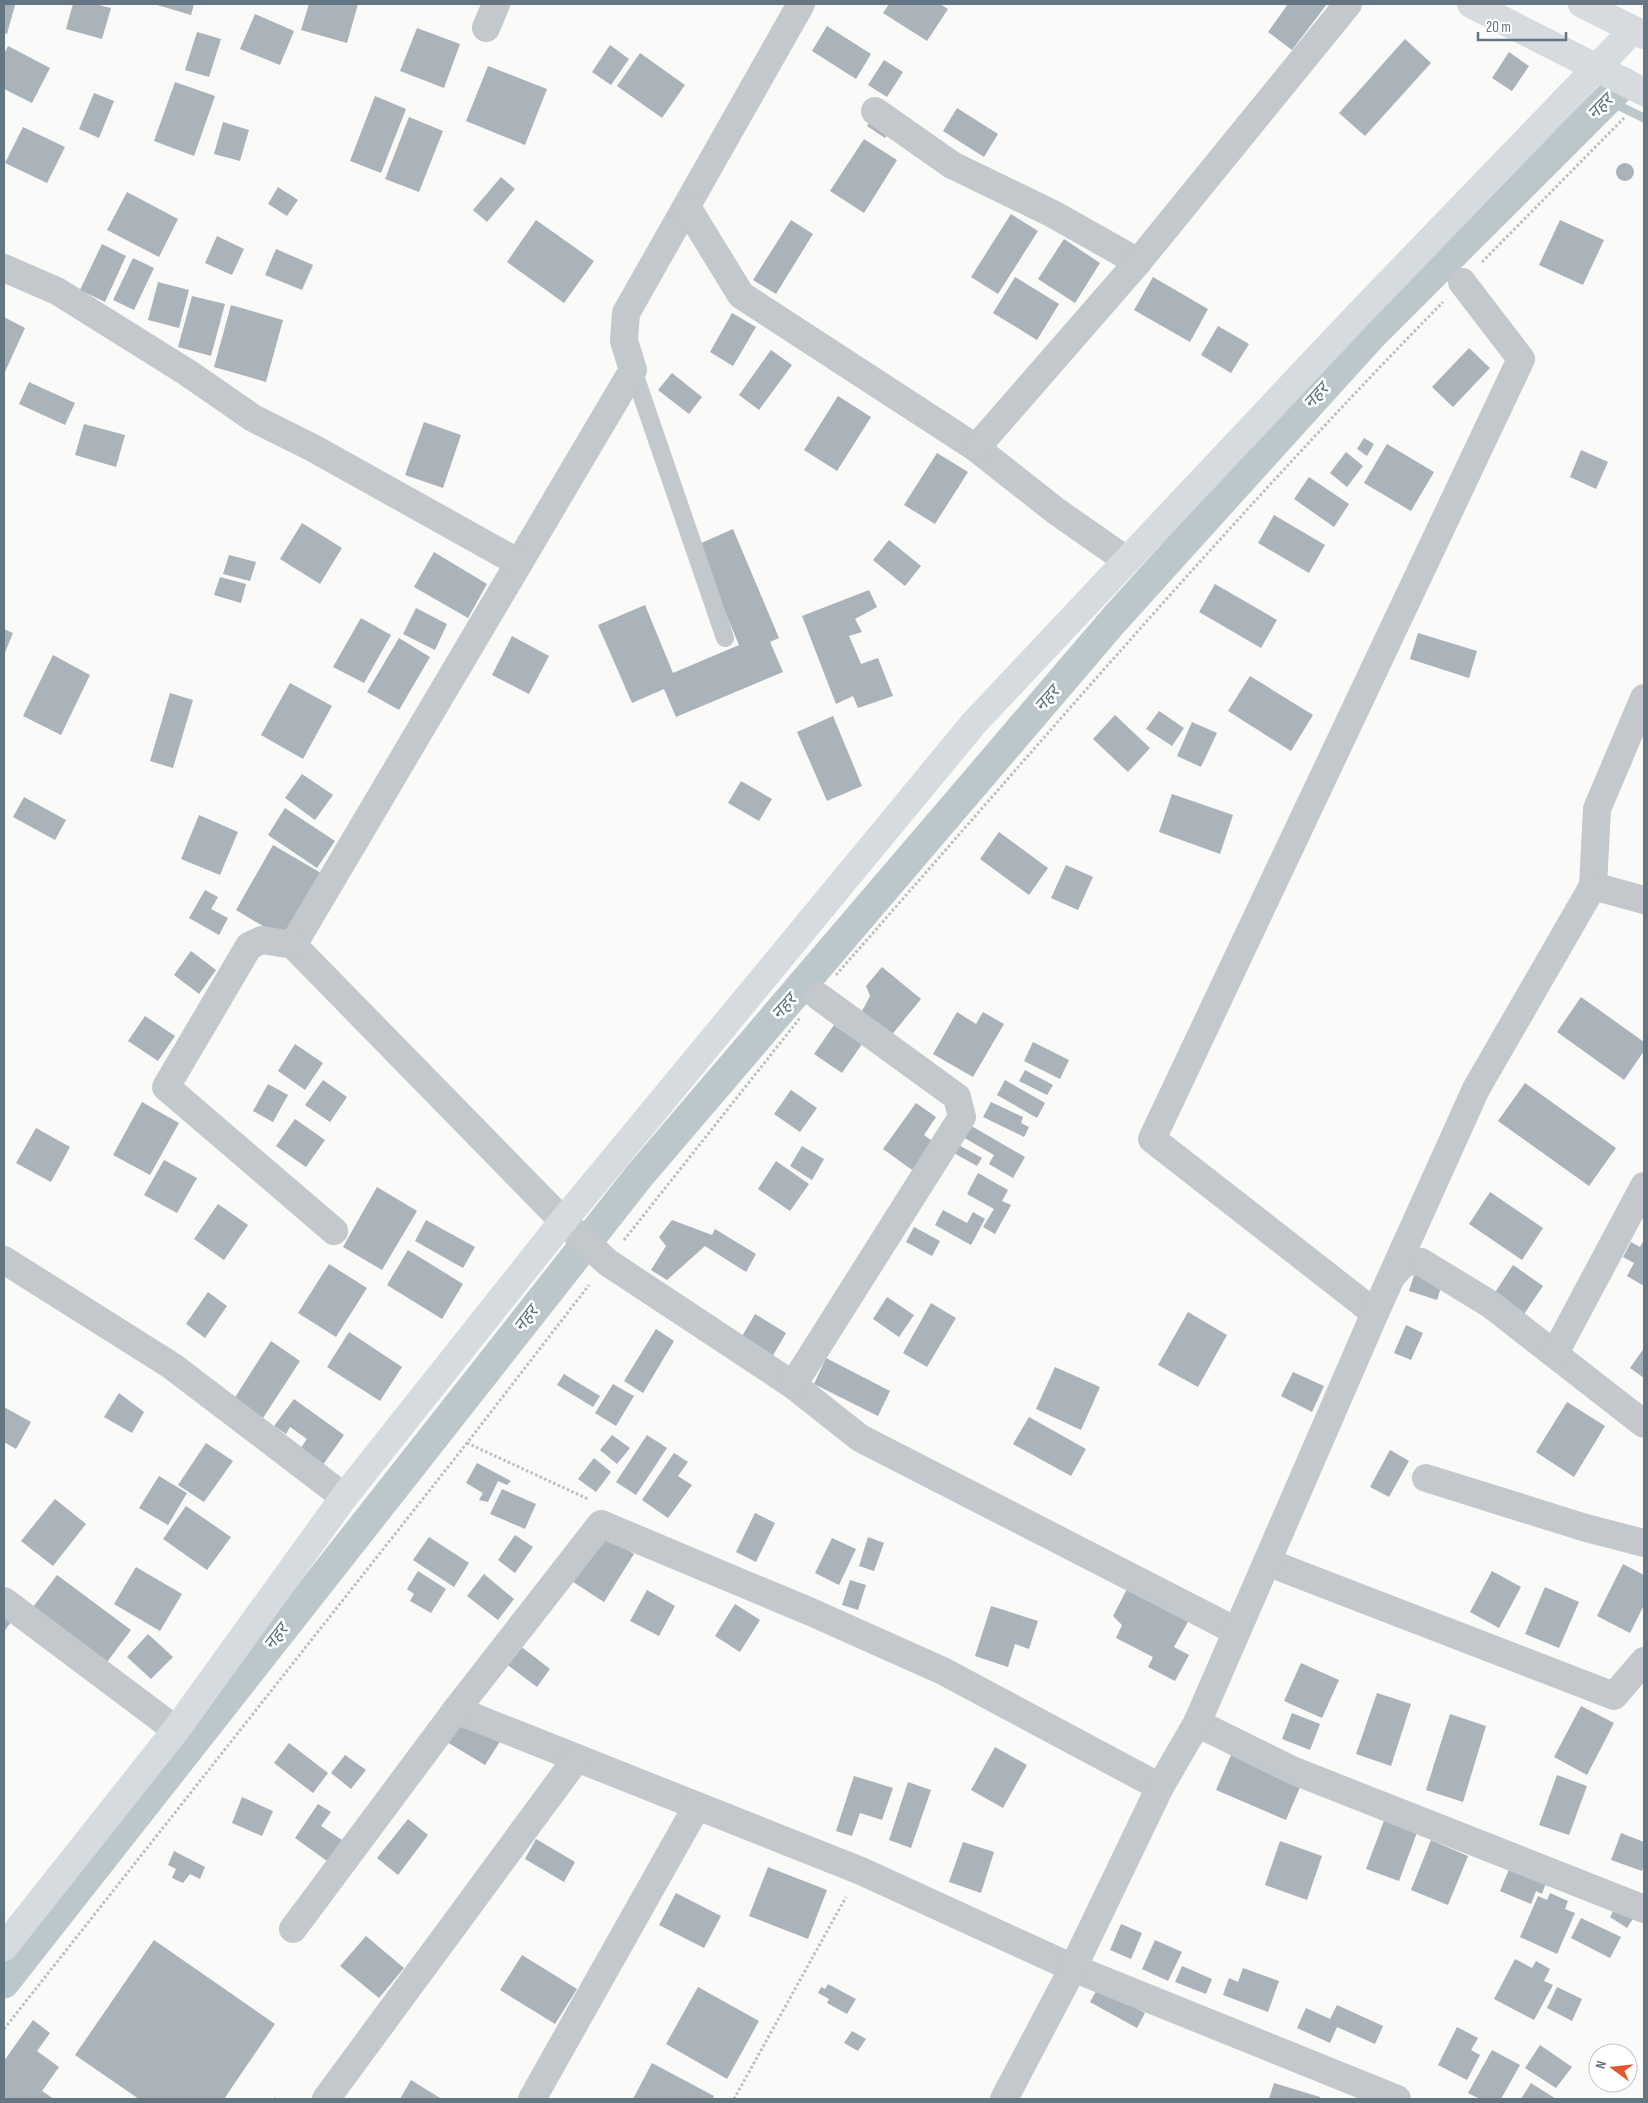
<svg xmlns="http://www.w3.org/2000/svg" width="1648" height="2103" font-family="'Sofia Sans Condensed','Noto Sans Devanagari',sans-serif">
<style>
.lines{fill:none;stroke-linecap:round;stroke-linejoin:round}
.stream{stroke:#bbc7cb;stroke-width:9}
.canal{stroke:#bbc7cb;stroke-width:31}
.building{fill:#aab3b9}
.path{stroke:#bbbfc2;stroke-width:3;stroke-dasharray:2.5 2.5;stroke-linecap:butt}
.lane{stroke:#c3c8cc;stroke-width:18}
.street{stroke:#c3c8cc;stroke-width:28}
.secondary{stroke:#d6dbdf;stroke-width:28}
.primary{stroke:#d6dbdf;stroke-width:28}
.labels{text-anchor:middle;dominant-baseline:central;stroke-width:5;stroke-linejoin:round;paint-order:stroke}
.water-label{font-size:18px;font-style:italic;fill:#60757c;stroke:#fff}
</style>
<rect width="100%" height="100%" fill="#fafaf8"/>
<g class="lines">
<path class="stream" d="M1607,100L1644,118"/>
<path class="canal" d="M4,1983L639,1176L1113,621L1369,338L1624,83"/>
</g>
<g class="building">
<path d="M4,4L15,5L7,34L4,33Z"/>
<path d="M73,4H95L111,8L102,39L66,29Z"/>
<path d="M154,4H194L191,15Z"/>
<path d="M309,4H358L347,43L301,30Z"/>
<path d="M889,4H940L948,9L927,41L883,13Z"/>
<path d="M1288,4H1327L1292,50L1268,32Z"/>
<path d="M255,14L294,31L280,65L240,49Z"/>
<path d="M827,26L871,54L856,79L812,51Z"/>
<path d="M417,28L460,44L444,88L400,71Z"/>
<path d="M197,32L221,39L209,77L185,70Z"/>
<path d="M1405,39L1431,63L1365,136L1339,113Z"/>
<path d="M610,45L629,59L611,85L592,72Z"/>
<path d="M8,46L50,68L32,103L4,89V54Z"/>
<path d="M1509,52L1529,66L1512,91L1492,78Z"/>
<path d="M640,53L685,85L662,118L617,86Z"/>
<path d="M884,60L903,72L887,97L868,85Z"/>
<path d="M488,66L547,89L525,145L466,121Z"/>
<path d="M175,82L215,96L194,156L154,141Z"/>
<path d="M94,93L114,101L99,138L79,129Z"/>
<path d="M375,96L406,109L381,173L350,161Z"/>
<path d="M957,108L998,134L984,157L943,131Z"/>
<path d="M874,115L892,127L885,138L867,126Z"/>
<path d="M409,117L443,131L419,192L385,179Z"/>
<path d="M223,122L249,130L240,161L214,154Z"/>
<path d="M23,127L65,147L47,183L5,163Z"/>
<path d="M864,139L897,160L864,213L830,191Z"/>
<circle cx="1625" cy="172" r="9"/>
<path d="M501,177L515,189L487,222L473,210Z"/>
<path d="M278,187L298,200L287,216L268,204Z"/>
<path d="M127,192L178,219L159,257L107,230Z"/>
<path d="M1011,214L1038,231L998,294L971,277Z"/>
<path d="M536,220L594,261L564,303L507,262Z"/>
<path d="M791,220L813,234L776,294L753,280Z"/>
<path d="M1560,220L1604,240L1583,285L1539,265Z"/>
<path d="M217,236L244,249L232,275L205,263Z"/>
<path d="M1064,239L1100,263L1075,303L1038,279Z"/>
<path d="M102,244L126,256L105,302L80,290Z"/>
<path d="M276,249L313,265L302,290L265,275Z"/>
<path d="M133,258L154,268L134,310L113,300Z"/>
<path d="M1015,277L1059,304L1037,340L993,313Z"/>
<path d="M1153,277L1208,309L1190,342L1134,310Z"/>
<path d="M158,282L189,290L179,328L148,320Z"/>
<path d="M192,296L225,304L211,356L178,347Z"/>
<path d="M231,305L283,320L266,382L214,367Z"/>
<path d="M732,313L756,327L733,366L710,352Z"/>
<path d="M4,317L25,328L4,374Z"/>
<path d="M1218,326L1249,344L1231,373L1201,355Z"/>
<path d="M1469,348L1490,368L1453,407L1432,387Z"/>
<path d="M771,350L792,365L759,410L739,395Z"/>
<path d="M672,373L702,397L689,414L658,390Z"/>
<path d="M29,382L75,403L65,425L19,404Z"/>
<path d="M838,396L871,417L837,471L804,450Z"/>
<path d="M424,422L461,435L443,488L405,475Z"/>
<path d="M84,424L125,435L116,467L75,455Z"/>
<path d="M1364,438L1374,444L1367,456L1357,449Z"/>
<path d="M1387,444L1434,472L1411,511L1364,483Z"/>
<path d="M1581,450L1608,462L1596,489L1570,477Z"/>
<path d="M1346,452L1363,466L1347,487L1330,473Z"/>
<path d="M937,453L968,472L935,524L904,505Z"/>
<path d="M1309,477L1349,504L1334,527L1294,499Z"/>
<path d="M1274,515L1325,545L1309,573L1258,543Z"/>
<path d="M302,523L342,548L320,584L280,559Z"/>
<path d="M733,529L779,638L770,642L783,672L676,717L664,689L632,703L598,625L645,605L673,673L739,645L697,545Z"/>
<path d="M889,540L921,566L905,586L873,560Z"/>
<path d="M434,552L487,584L468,618L414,587Z"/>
<path d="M229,555L256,562L250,581L223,574Z"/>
<path d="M220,577L246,584L241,603L214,595Z"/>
<path d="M1215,584L1277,620L1261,648L1199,612Z"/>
<path d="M869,590L877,607L855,619L862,632L849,636L861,664L878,658L893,696L858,708L853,696L836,704L802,616Z"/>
<path d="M416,608L447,624L435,650L403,634Z"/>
<path d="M361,618L391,635L364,683L333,667Z"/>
<path d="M4,629L13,633L4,655Z"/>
<path d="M1418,633L1477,651L1469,678L1410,659Z"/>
<path d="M512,636L549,656L529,694L492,675Z"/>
<path d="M399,638L430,657L399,710L367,692Z"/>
<path d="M53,655L90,675L61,735L23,716Z"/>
<path d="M1250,676L1313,715L1291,751L1228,711Z"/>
<path d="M290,683L332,706L303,759L261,735Z"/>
<path d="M170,693L193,700L173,768L150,761Z"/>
<path d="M1159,711L1184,728L1172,746L1146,729Z"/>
<path d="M1115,715L1150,748L1128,772L1093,739Z"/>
<path d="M833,716L862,786L827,801L797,732Z"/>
<path d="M1192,722L1217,733L1201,767L1177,756Z"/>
<path d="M302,774L333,795L315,820L285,798Z"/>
<path d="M741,781L772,799L759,821L728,803Z"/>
<path d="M1172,794L1233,815L1220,854L1159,832Z"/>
<path d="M24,797L66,820L55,840L13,817Z"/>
<path d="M285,808L335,841L317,868L268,835Z"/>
<path d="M199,815L238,832L220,875L181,859Z"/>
<path d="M999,832L1048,868L1029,895L980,859Z"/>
<path d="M273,845L321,873L283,938L236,910Z"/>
<path d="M1066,865L1093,877L1078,910L1051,898Z"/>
<path d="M205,890L218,897L211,909L228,918L219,935L189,918Z"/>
<path d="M191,951L216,970L199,994L174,975Z"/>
<path d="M882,967L921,999L890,1037L861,1013L870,996L866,986Z"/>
<path d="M1581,997L1644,1042V1051L1624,1080L1557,1032Z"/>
<path d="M957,1012L976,1024L983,1012L1004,1024L973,1077L933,1054Z"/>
<path d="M145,1016L175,1036L158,1061L128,1041Z"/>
<path d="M834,1025L862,1044L842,1073L814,1054Z"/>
<path d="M1033,1042L1069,1060L1060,1079L1024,1061Z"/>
<path d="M295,1044L323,1063L305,1090L278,1071Z"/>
<path d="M1025,1070L1053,1085L1047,1095L1019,1081Z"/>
<path d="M323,1080L347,1097L330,1122L305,1105Z"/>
<path d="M1005,1080L1045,1103L1037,1118L997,1095Z"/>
<path d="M1525,1083L1616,1148L1589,1186L1498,1121Z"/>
<path d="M268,1084L288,1095L273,1122L253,1111Z"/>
<path d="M791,1090L817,1108L800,1132L774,1114Z"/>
<path d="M142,1102L179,1123L150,1175L113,1155Z"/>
<path d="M991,1102L1023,1117L1021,1123L1029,1127L1024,1137L983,1117Z"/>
<path d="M916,1103L936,1117L924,1135L935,1143L915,1172L883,1149Z"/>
<path d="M295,1119L325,1140L306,1167L276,1146Z"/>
<path d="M968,1124L1025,1157L1013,1178L989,1164L994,1155L961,1136Z"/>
<path d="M36,1128L70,1147L51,1182L16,1163Z"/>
<path d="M957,1144L982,1158L977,1166L952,1152Z"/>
<path d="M802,1146L824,1159L812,1180L790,1166Z"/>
<path d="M164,1160L197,1178L177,1213L144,1195Z"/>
<path d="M776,1161L809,1184L790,1211L758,1189Z"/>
<path d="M978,1173L1008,1190L1002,1201L1011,1205L995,1234L983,1227L994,1209L967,1194Z"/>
<path d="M377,1187L417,1211L382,1270L343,1247Z"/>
<path d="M1490,1192L1543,1228L1522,1260L1469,1224Z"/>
<path d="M218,1204L248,1225L224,1260L194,1239Z"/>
<path d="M943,1210L967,1223L973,1212L985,1219L971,1245L935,1225Z"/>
<path d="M426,1220L475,1247L463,1268L415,1241Z"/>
<path d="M672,1220L712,1235L715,1229L756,1254L746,1272L705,1246L667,1280L651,1270L666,1246L659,1237Z"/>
<path d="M914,1227L940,1241L932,1256L906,1242Z"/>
<path d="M1644,1240V1286L1627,1276L1634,1263L1623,1257L1631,1242L1640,1247Z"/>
<path d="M408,1250L463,1284L442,1319L387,1285Z"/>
<path d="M329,1264L367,1288L336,1337L298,1313Z"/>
<path d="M1513,1265L1543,1286L1524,1314L1494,1294Z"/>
<path d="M1415,1272L1443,1281L1437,1300L1409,1291Z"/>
<path d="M208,1292L227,1306L205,1338L186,1324Z"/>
<path d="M887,1297L914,1315L899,1337L873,1319Z"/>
<path d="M931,1303L956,1318L927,1367L903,1353Z"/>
<path d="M1188,1312L1227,1335L1198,1387L1158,1365Z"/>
<path d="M755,1314L786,1333L772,1357L741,1338Z"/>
<path d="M1406,1325L1423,1333L1411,1360L1394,1353Z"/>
<path d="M656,1329L674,1341L643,1393L624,1381Z"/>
<path d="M349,1332L402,1367L380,1401L327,1367Z"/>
<path d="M271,1341L300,1361L263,1418L234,1399Z"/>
<path d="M1644,1348V1378L1630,1368Z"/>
<path d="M826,1358L890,1391L878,1416L814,1384Z"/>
<path d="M1055,1367L1100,1387L1081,1430L1036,1409Z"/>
<path d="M1293,1372L1324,1386L1312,1412L1281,1396Z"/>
<path d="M564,1374L600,1396L593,1407L557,1385Z"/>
<path d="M613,1384L634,1396L616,1426L595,1413Z"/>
<path d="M119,1393L144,1412L132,1433L104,1417Z"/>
<path d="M294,1399L344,1435L322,1466L300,1449L307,1439L290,1427L286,1434L274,1426Z"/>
<path d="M1567,1402L1605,1426L1574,1477L1536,1452Z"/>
<path d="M4,1407L31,1422L16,1449L4,1442Z"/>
<path d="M1029,1417L1086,1449L1071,1476L1013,1444Z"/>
<path d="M612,1435L630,1448L617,1464L600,1450Z"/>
<path d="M647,1435L667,1448L636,1495L616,1482Z"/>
<path d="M206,1443L233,1461L204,1502L178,1485Z"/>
<path d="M1390,1450L1409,1461L1389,1497L1370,1487Z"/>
<path d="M674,1453L688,1462L678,1476L692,1485L668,1518L642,1500Z"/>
<path d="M594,1458L611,1472L596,1492L578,1479Z"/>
<path d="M477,1463L511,1481L507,1485L498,1481L488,1502L479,1500L483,1493L466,1483Z"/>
<path d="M159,1476L187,1493L168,1525L139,1508Z"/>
<path d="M502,1489L536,1504L525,1529L490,1514Z"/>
<path d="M55,1499L86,1524L53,1566L21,1541Z"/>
<path d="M186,1506L231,1537L207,1570L163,1539Z"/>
<path d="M755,1513L775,1523L756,1562L736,1552Z"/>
<path d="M599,1532L634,1554L604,1602L570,1580Z"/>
<path d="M515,1535L533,1547L515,1573L498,1560Z"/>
<path d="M429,1537L469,1563L454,1587L413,1560Z"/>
<path d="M868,1537L884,1543L874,1571L859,1566Z"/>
<path d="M832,1538L856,1549L839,1585L815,1573Z"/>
<path d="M1623,1564L1644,1575V1605L1630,1633L1597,1616Z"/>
<path d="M136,1567L182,1594L160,1631L114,1604Z"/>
<path d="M418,1571L446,1589L431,1613L410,1601L414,1594L407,1589Z"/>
<path d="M1492,1571L1521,1587L1499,1628L1470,1612Z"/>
<path d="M484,1574L514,1599L498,1620L467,1596Z"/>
<path d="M57,1575L131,1630L101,1670L28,1614Z"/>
<path d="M850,1580L866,1585L858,1610L842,1605Z"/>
<path d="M1128,1587L1189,1620L1174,1647L1189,1655L1175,1681L1148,1667L1153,1657L1116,1638L1122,1625L1113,1616Z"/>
<path d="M1545,1587L1579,1602L1559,1648L1525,1634Z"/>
<path d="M647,1590L675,1606L659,1636L630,1621Z"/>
<path d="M735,1604L760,1620L740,1652L715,1636Z"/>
<path d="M991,1606L1038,1621L1029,1649L1015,1644L1008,1667L975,1656Z"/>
<path d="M4,1614L12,1620L4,1632Z"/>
<path d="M148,1634L173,1657L151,1679L127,1657Z"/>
<path d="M519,1645L550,1669L537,1687L505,1663Z"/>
<path d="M1301,1663L1339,1680L1322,1718L1284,1701Z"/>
<path d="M1377,1693L1411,1704L1391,1766L1356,1754Z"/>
<path d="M1581,1706L1614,1723L1587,1775L1554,1757Z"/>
<path d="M458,1713L501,1740L485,1765L442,1739Z"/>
<path d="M1292,1713L1320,1724L1310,1750L1282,1739Z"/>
<path d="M1450,1714L1486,1726L1463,1802L1426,1790Z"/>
<path d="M289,1743L328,1773L313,1793L274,1763Z"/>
<path d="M995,1747L1027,1765L1003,1808L971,1790Z"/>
<path d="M345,1755L366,1770L351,1789L331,1773Z"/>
<path d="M1231,1755L1301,1785L1286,1820L1216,1790Z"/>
<path d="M1557,1775L1587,1786L1569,1835L1539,1825Z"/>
<path d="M854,1776L893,1788L882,1820L860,1813L852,1836L836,1831Z"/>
<path d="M908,1782L931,1790L911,1848L889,1840Z"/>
<path d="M242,1797L273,1811L262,1836L232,1823Z"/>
<path d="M318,1804L331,1812L321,1826L342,1840L327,1861L295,1838Z"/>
<path d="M1385,1818L1418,1830L1399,1881L1366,1869Z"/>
<path d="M408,1819L428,1835L398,1875L377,1858Z"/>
<path d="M1621,1833L1644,1842V1865L1642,1871L1611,1860Z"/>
<path d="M536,1839L575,1862L564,1882L525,1859Z"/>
<path d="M1431,1840L1468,1856L1448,1905L1411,1890Z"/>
<path d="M1280,1841L1322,1856L1307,1900L1265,1885Z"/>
<path d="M963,1842L994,1852L981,1893L949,1882Z"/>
<path d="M174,1851L205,1867L200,1879L190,1874L183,1883L172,1878L176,1869L168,1865Z"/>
<path d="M768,1867L827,1890L808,1939L749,1916Z"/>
<path d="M1510,1867L1546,1883L1542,1894L1536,1891L1531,1904L1500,1891Z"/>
<path d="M676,1893L721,1916L704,1948L659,1925Z"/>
<path d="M1550,1893L1568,1901L1565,1909L1575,1913L1557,1954L1520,1937L1538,1896L1547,1900Z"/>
<path d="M1616,1906L1634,1917L1627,1928L1610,1917Z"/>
<path d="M1581,1918L1621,1937L1610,1958L1571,1938Z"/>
<path d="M1121,1924L1142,1933L1131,1959L1110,1950Z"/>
<path d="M366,1936L404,1968L379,1998L340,1966Z"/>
<path d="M154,1940L275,2024L224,2099H139L75,2055Z"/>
<path d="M1155,1940L1182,1952L1168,1981L1142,1969Z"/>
<path d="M522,1955L577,1989L555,2024L500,1990Z"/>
<path d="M1515,1959L1532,1968L1536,1961L1550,1969L1544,1981L1553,1985L1534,2020L1494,1999Z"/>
<path d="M1182,1966L1212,1979L1206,1994L1175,1982Z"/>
<path d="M1243,1968L1279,1981L1268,2012L1223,1995L1229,1978L1238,1982Z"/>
<path d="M828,1984L856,1999L847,2014L827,2003L829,1999L818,1993L821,1987L825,1989Z"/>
<path d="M1099,1986L1145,2013L1137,2028L1090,2002Z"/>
<path d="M698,1987L759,2021L727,2079L666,2044Z"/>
<path d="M1557,1987L1582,1999L1572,2021L1547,2008Z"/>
<path d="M1337,2005L1383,2026L1375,2044L1337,2027L1330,2043L1297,2028L1306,2008L1330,2019Z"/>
<path d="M33,2020L50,2033L37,2051L59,2067L42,2091L54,2099H4V2061Z"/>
<path d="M1457,2027L1478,2038L1471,2050L1480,2055L1467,2080L1438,2065Z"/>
<path d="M852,2031L866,2039L858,2051L844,2043Z"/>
<path d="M1540,2045L1572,2067L1556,2088L1525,2068Z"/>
<path d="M1492,2050L1520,2065L1501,2099H1480L1468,2093Z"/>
<path d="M652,2063L714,2096L712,2099H633Z"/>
<path d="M411,2080L440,2098L439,2099H400Z"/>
<path d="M1274,2083L1320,2097L1319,2099H1269Z"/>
<path d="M1531,2083L1556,2099H1521Z"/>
</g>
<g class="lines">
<g class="path">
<path d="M1482,262L1624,118"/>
<path d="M836,975C1036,748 1231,518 1443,302"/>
<path d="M624,1240L800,1018"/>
<path d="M467,1443L588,1499"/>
<path d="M4,2029L467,1443L589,1285"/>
<path d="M274,2098L275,2099"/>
<path d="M734,2099L846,1897"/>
</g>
<path class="lane" d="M633,370L725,638"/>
<g class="street">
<path d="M801,4L626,313L624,341L633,370L293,945L563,1221L607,1262L793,1385L860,1438L1236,1631"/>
<path d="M486,28L496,4"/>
<path d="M875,111L952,165L1053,214L1138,262"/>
<path d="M687,207L741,295L976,448L1056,511L1126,560"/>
<path d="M4,268L57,291L188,373L253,418L313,448L519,563"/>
<path d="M976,448L1138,262L1348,4"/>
<path d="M1593,886L1597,809L1644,698"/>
<path d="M293,945L262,940L249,946L166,1087L334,1231"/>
<path d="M4,1260L172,1366L344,1497"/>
<path d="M1392,1276L1406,1261L1421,1262L1490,1304L1644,1424"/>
<path d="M1375,1313L1152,1139L1521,359L1462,282"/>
<path d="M1555,1353L1644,1186"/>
<path d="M793,1385L962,1117L957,1097L818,996"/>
<path d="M1426,1478L1586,1528L1644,1543"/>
<path d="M1267,1562L1614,1696L1644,1661"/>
<path d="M4,1601L176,1730"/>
<path d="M456,1710L861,1871L1073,1968L1397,2099"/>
<path d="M1197,1723L1292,1770L1644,1909"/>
<path d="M293,1929L456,1710L601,1524L811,1612L943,1671L1160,1787"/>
<path d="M326,2099L577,1758"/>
<path d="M532,2099L697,1806"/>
<path d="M1004,2099L1073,1968L1160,1787L1197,1723L1375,1313L1476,1089L1593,886L1644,900"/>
</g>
<path class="secondary" d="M4,1947L176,1730L344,1497L563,1221L974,723L1357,316L1633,30"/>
<g class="primary">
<path d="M1471,4L1644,92"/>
<path d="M1582,4L1644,35"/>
</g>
</g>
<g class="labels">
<g class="water-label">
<text transform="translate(1600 107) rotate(-45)">नहर</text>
<text transform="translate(1316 396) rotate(-48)">नहर</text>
<text transform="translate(1047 699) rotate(-49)">नहर</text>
<text transform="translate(784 1007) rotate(-49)">नहर</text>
<text transform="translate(526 1319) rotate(-52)">नहर</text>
<text transform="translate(276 1637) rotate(-52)">नहर</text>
</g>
</g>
<rect width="1648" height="2103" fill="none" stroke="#657683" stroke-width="10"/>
<g transform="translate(1613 2068) rotate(285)"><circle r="24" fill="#ffffff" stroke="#c1c8cd"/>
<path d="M0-4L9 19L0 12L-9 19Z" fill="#e4572e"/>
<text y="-8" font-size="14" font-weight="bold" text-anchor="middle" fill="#657683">N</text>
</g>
<path d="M1478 32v8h88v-8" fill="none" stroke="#657683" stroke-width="2.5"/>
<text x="1486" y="32" font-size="15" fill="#657683" stroke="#ffffff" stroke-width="4" paint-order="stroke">20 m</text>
</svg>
